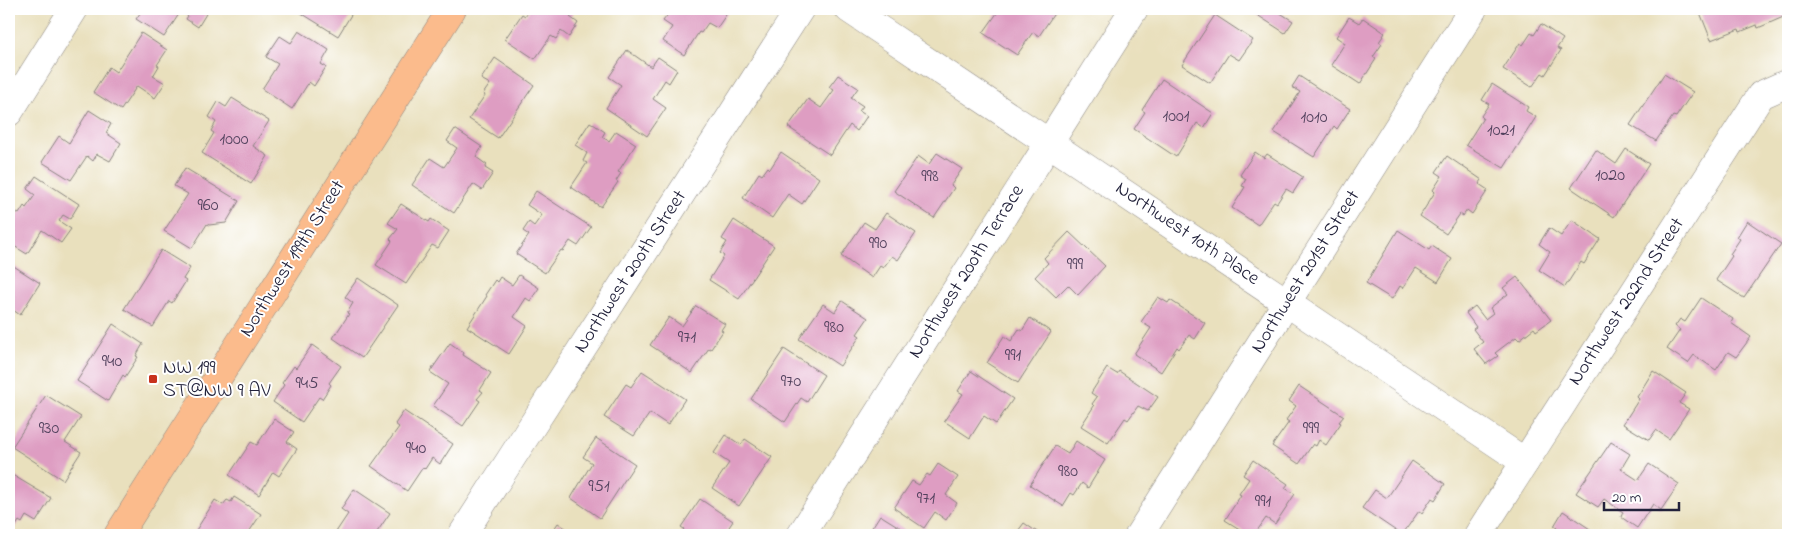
<svg xmlns="http://www.w3.org/2000/svg" width="1797" height="544" font-family="'Indie Flower',sans-serif">
<style>
.building{fill:#de9dc2}
.lines{fill:none;stroke-linecap:round;stroke-linejoin:round}
.minor-casing{stroke:#86817c;stroke-width:29}
.major-casing{stroke:#86817c;stroke-width:29}
.minor{stroke:#fff;stroke-width:28}
.major{stroke:#fbbb8c;stroke-width:28}
.poi-dot{fill:#c8321e;stroke:#fff;stroke-width:2}
.labels{text-anchor:middle;dominant-baseline:central;stroke-width:4;stroke-linejoin:round;paint-order:stroke}
.number-label{font-size:18px;fill:#51415d}
.street-label{font-size:20px;fill:#22223b;stroke:#fff}
.poi-label{font-size:20px;fill:#22223b;stroke:#fff;text-anchor:start}
</style>
<rect width="100%" height="100%" fill="#fff"/>
<filter id="ink" filterUnits="userSpaceOnUse"><feTurbulence type="fractalNoise" baseFrequency=".02" numOctaves="2"/><feDisplacementMap in="SourceGraphic" scale="10" xChannelSelector="R" yChannelSelector="G"/><feConvolveMatrix kernelMatrix="1 2 1 2 8 2 1 2 1" color-interpolation-filters="sRGB"/></filter>
<filter id="wash" filterUnits="userSpaceOnUse"><feTurbulence type="fractalNoise" baseFrequency=".0096" numOctaves="4" result="noise"/><feDisplacementMap in="SourceGraphic" scale="20" xChannelSelector="R" yChannelSelector="G"/><feGaussianBlur stdDeviation="1.12" result="paint"/><feColorMatrix in="noise" values="0 0 0 0 0 0 0 0 0 0 0 0 0 0 0 0 0 1.4 0 .05"/><feComposite in="paint" operator="in"/></filter>
<g filter="url(#wash)">
<rect width="100%" height="100%" fill="#e9e0bd"/>
<g id="blocks">
<g class="building">
<path d="M143,9H209L198,27L186,19L188,16L181,11L164,37L136,19Z"/>
<path d="M300,9H358L356,12L354,10L338,36L298,11Z"/>
<path d="M530,9L532,10L533,9H566L573,13L570,17L578,23L569,37L561,31L556,39L551,36L535,59L505,39L522,14L525,16Z"/>
<path d="M672,9H730L717,28L708,23L701,33L699,32L684,55L663,41L672,27L663,21Z"/>
<path d="M1000,9H1057L1039,36L1033,32L1017,55L983,33Z"/>
<path d="M1248,9H1274L1293,21L1285,33Z"/>
<path d="M1701,9H1785L1788,15L1758,28L1757,25L1740,32L1739,29L1711,40L1699,10Z"/>
<path d="M1215,15L1253,40L1239,60L1229,54L1210,83L1182,65Z"/>
<path d="M1349,17L1359,23L1363,18L1385,33L1379,42L1382,44L1373,57L1376,59L1360,84L1331,65L1345,43L1336,37Z"/>
<path d="M1541,24L1563,39L1557,48L1561,50L1545,75L1542,73L1532,87L1503,69L1520,43L1523,45L1531,33L1534,35Z"/>
<path d="M299,31L329,50L321,64L326,67L314,86L309,82L292,109L262,89L278,64L266,57L280,36L291,43Z"/>
<path d="M141,33L167,50L157,65L159,66L153,76L165,83L155,98L137,86L121,110L93,92L109,67L116,72Z"/>
<path d="M627,50L651,67L658,57L677,70L669,83L665,80L653,99L666,108L647,136L606,108L621,85L609,77Z"/>
<path d="M495,58L534,85L498,138L469,119L485,95L483,94L490,84L481,79Z"/>
<path d="M1664,74L1693,92L1676,117L1673,116L1656,141L1630,125Z"/>
<path d="M838,75L858,88L851,98L863,106L859,111L867,116L857,131L850,125L830,155L788,127L808,99L821,108L834,90L829,87Z"/>
<path d="M1299,76L1350,109L1337,129L1334,126L1314,157L1274,132L1300,92L1292,87Z"/>
<path d="M1162,79L1213,113L1204,128L1197,123L1176,157L1134,129L1145,112L1142,110Z"/>
<path d="M1492,84L1528,107L1526,111L1536,117L1504,168L1466,145L1483,118L1481,116L1489,104L1482,100Z"/>
<path d="M232,98L269,121L253,146L268,156L251,184L202,153L214,133L211,131L216,122L209,117L218,102L226,107Z"/>
<path d="M89,110L111,124L106,133L121,143L110,161L97,154L93,161L87,156L71,180L42,162L59,136L69,143Z"/>
<path d="M590,122L605,132L602,137L609,141L616,131L636,144L618,172L621,173L616,181L618,182L601,207L571,187L587,163L583,161L587,153L575,145Z"/>
<path d="M455,129L482,147L476,157L487,165L485,168L493,173L482,190L473,184L454,213L412,185L430,158L444,167L457,148L447,141Z"/>
<path d="M1626,149L1649,164L1614,217L1571,188L1596,150L1616,164Z"/>
<path d="M781,152L819,178L802,204L788,194L772,218L743,198L759,173L762,175L768,167L770,169Z"/>
<path d="M1255,152L1264,158L1267,154L1303,177L1293,193L1286,189L1277,203L1274,201L1258,225L1232,208L1245,187L1242,186L1246,179L1240,175Z"/>
<path d="M937,153L962,169L951,185L954,188L934,218L894,191L918,156L929,164Z"/>
<path d="M1447,156L1482,180L1479,184L1488,190L1472,214L1467,210L1463,216L1460,214L1446,234L1420,216L1435,192L1433,190L1442,176L1436,172Z"/>
<path d="M185,168L239,201L226,223L209,225L207,224L192,248L164,231L188,194L174,186Z"/>
<path d="M36,176L79,204L70,219L63,215L59,221L71,229L61,243L42,230L27,254L9,243V220L15,211L19,214L24,206L26,208L35,195L27,189Z"/>
<path d="M536,191L591,227L578,246L570,241L563,251L561,250L545,273L516,254L529,235L523,231L529,222L534,226L542,215L527,205Z"/>
<path d="M401,204L429,222L431,219L449,231L438,248L432,245L406,284L376,265L392,241L390,239L398,229L388,223Z"/>
<path d="M886,213L916,233L898,260L892,256L883,268L880,266L872,278L841,256L864,222L875,229Z"/>
<path d="M734,220L774,246L739,299L709,280L724,256L720,253L727,242L722,239Z"/>
<path d="M1572,220L1600,239L1584,264L1581,262L1565,287L1539,270L1550,252L1539,244L1549,228L1561,236Z"/>
<path d="M1747,221L1781,244L1744,298L1716,280L1732,256L1730,254L1740,239L1737,237Z"/>
<path d="M1398,230L1429,250L1432,246L1452,259L1438,282L1416,268L1403,288L1400,286L1392,299L1366,283Z"/>
<path d="M1069,232L1105,266L1078,295L1068,285L1056,297L1035,277L1048,263L1044,258Z"/>
<path d="M161,250L190,268L183,279L186,281L172,303L169,301L153,327L124,309Z"/>
<path d="M9,263L40,283L20,315L9,307Z"/>
<path d="M519,275L539,288L530,301L526,298L514,317L527,326L509,354L467,327L487,296L485,295L495,280L497,282L500,277L512,285Z"/>
<path d="M1517,277L1551,320L1536,331L1534,328L1519,340L1516,337L1495,353L1498,356L1486,364L1474,349L1483,342L1473,329L1476,327L1466,313L1475,306L1485,319L1493,313L1490,308L1508,294L1503,288Z"/>
<path d="M358,278L398,305L362,358L333,338L349,314L347,313L353,303L345,297Z"/>
<path d="M1158,297L1168,303L1170,300L1205,323L1195,339L1189,335L1179,349L1177,347L1161,372L1134,354L1151,328L1141,322Z"/>
<path d="M1701,298L1733,319L1731,323L1751,337L1736,357L1728,352L1716,370L1694,355L1688,363L1667,349L1680,330L1675,326L1680,319L1685,322Z"/>
<path d="M842,301L868,318L857,334L860,336L840,366L799,339L823,304L835,312Z"/>
<path d="M696,306L725,324L721,330L723,331L711,349L709,348L692,373L650,345L669,317L682,326Z"/>
<path d="M1030,318L1051,332L1018,383L987,363L1004,336L1011,341L1019,329L1022,331Z"/>
<path d="M113,324L143,344L136,356L138,357L125,377L123,375L108,401L77,381Z"/>
<path d="M450,343L464,353L463,355L491,373L480,390L483,392L477,399L480,401L463,426L433,406L448,384L430,372Z"/>
<path d="M312,345L341,366L329,383L331,385L322,399L319,397L302,422L273,402L284,385L282,383L294,366L296,368Z"/>
<path d="M784,349L824,375L807,402L801,398L785,422L751,399Z"/>
<path d="M1107,368L1117,374L1119,371L1158,397L1148,411L1138,406L1128,420L1125,418L1108,443L1081,426L1094,406L1092,404L1097,397L1091,393Z"/>
<path d="M642,371L685,399L668,425L650,413L634,436L604,417L626,384L631,387Z"/>
<path d="M971,371L1013,399L996,424L984,416L970,438L944,421L963,394L958,391Z"/>
<path d="M1653,371L1686,393L1679,403L1689,409L1669,439L1656,430L1649,440L1623,424L1639,399L1637,397Z"/>
<path d="M1299,386L1344,416L1339,422L1341,423L1326,445L1319,440L1316,446L1313,444L1299,464L1272,446L1289,422L1286,420L1296,406L1289,401Z"/>
<path d="M46,395L81,417L65,442L81,452L63,480L12,447Z"/>
<path d="M404,411L453,444L440,464L432,458L425,469L423,467L407,491L371,466L399,427L395,424Z"/>
<path d="M274,419L294,432L287,442L297,449L279,476L273,472L259,495L229,475L251,442L257,445Z"/>
<path d="M726,435L741,445L745,439L772,457L739,506L712,488L729,463L714,453Z"/>
<path d="M596,438L635,464L600,518L571,498L592,463L583,457Z"/>
<path d="M1076,441L1105,460L1088,488L1082,483L1074,495L1071,493L1063,506L1030,485L1055,446L1068,454Z"/>
<path d="M1611,442L1630,454L1621,469L1638,480L1649,464L1679,484L1661,510L1653,504L1637,528L1621,517L1623,512L1604,499L1598,507L1576,493Z"/>
<path d="M1253,460L1288,484L1285,488L1295,494L1275,524L1266,518L1254,535H1249L1225,520L1241,495L1239,494L1249,479L1243,475Z"/>
<path d="M1412,461L1445,484L1435,500L1432,498L1422,513L1419,511L1402,535L1362,508L1375,490L1387,498Z"/>
<path d="M938,464L958,477L946,495L957,503L946,520L935,512L924,528L894,508L912,481L919,485L927,474L930,476Z"/>
<path d="M9,473L51,498L36,522L26,516L22,523L19,521L10,535H9Z"/>
<path d="M354,489L390,513L375,535H334L348,514L341,509Z"/>
<path d="M234,497L261,514L247,535H193L215,500L223,505L227,500L231,502Z"/>
<path d="M700,499L733,521L724,535H680L684,529L681,527Z"/>
<path d="M1563,511L1599,535H1552L1557,528L1554,526Z"/>
<path d="M880,515L912,535L868,534Z"/>
<path d="M558,523L576,535H550Z"/>
<path d="M1024,523L1037,532L1043,535H1015Z"/>
</g>
</g>
</g>
<g filter="url(#ink)">
<use href="#blocks" fill-opacity="0" stroke="#86817c" stroke-width="1"/>
<g class="lines">
<defs>
<g id="minor">
<path d="M849,9L1525,462"/>
<path d="M9,112L74,9"/>
<path d="M462,535L800,9"/>
<path d="M801,535L1134,9"/>
<path d="M1139,535L1473,9"/>
<path d="M1478,535L1761,95L1788,83"/>
</g>
<path id="major" d="M118,535L452,9"/>
</defs>
<use href="#minor" class="minor-casing"/>
<use href="#major" class="major-casing"/>
<use href="#minor" class="minor"/>
<use href="#major" class="major"/>
</g>
</g>
<rect class="poi-dot" x="148" y="374" width="10" height="10" rx="2.5"/>
<g class="labels">
<g class="number-label">
<text x="1176" y="117">1001</text>
<text x="1314" y="118">1010</text>
<text x="1501" y="131">1021</text>
<text x="234" y="140">1000</text>
<text x="1610" y="176">1020</text>
<text x="930" y="177">998</text>
<text x="208" y="206">960</text>
<text x="878" y="244">990</text>
<text x="1075" y="265">999</text>
<text x="834" y="328">980</text>
<text x="687" y="338">971</text>
<text x="1013" y="356">991</text>
<text x="112" y="362">940</text>
<text x="791" y="382">970</text>
<text x="307" y="384">945</text>
<text x="49" y="429">930</text>
<text x="1311" y="429">999</text>
<text x="416" y="449">940</text>
<text x="1068" y="472">980</text>
<text x="599" y="487">951</text>
<text x="926" y="499">971</text>
<text x="1263" y="502">991</text>
</g>
<g class="street-label">
<text transform="translate(1187 234) rotate(34)">Northwest 10th Place</text>
<text transform="translate(293 259) rotate(-58)">Northwest 199th Street</text>
<text transform="translate(631 272) rotate(-57)">Northwest 200th Street</text>
<text transform="translate(967 272) rotate(-58)">Northwest 200th Terrace</text>
<text transform="translate(1306 272) rotate(-58)">Northwest 201st Street</text>
<text transform="translate(1627 302) rotate(-57)">Northwest 202nd Street</text>
</g>
<g class="poi-label">
<text x="163" y="368">NW 199<tspan x="163" dy="23">ST@NW 9 AV</tspan></text>
</g>
</g>
<rect width="1797" height="544" fill="none" stroke="#fff" stroke-width="30"/>
<path d="M1604 502v8h75v-8" fill="none" stroke="#22223b" stroke-width="2.5"/>
<text x="1612" y="502" font-size="15" fill="#22223b" stroke="#ffffff" stroke-width="4" paint-order="stroke">20 m</text>
</svg>
